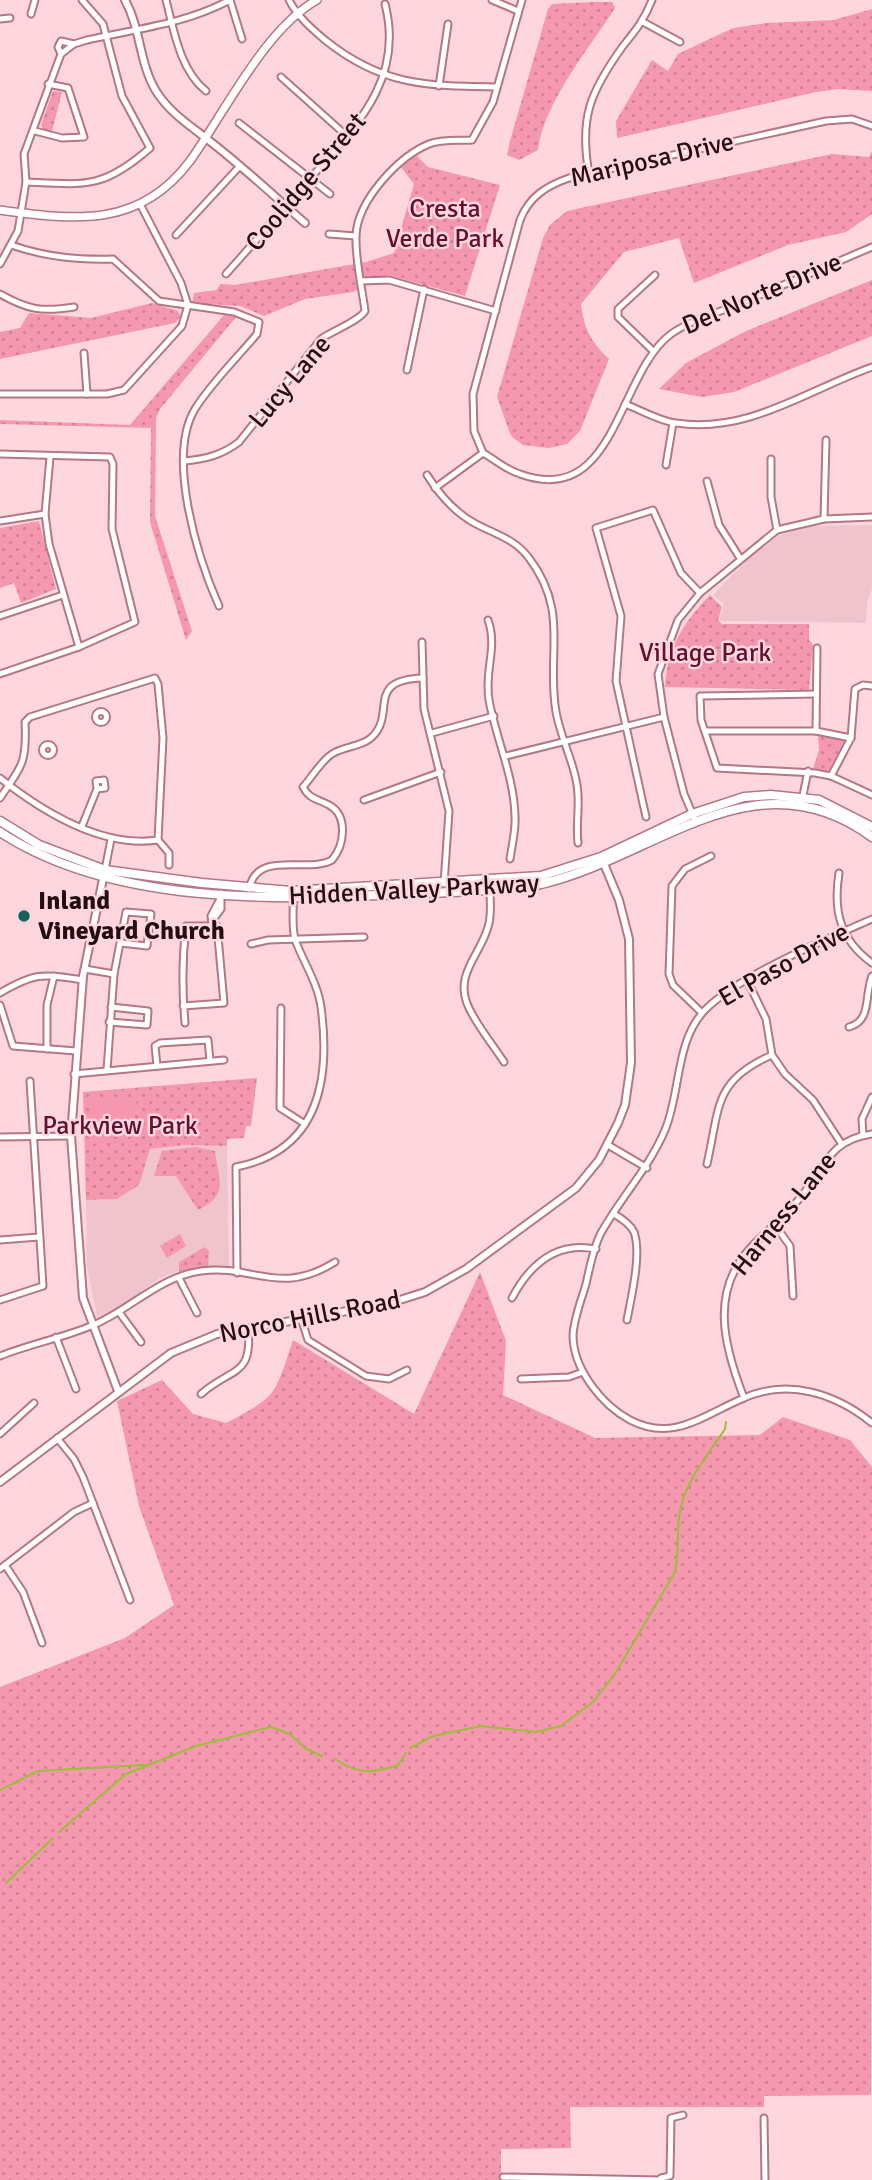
<svg xmlns="http://www.w3.org/2000/svg" width="872" height="2180" font-family="Signika,sans-serif">
<style>
.built{fill:#f0c4cd}
.grass{fill:url(#grass-dots)}
.garden{fill:#f597ae}
.lines{fill:none;stroke-linecap:round;stroke-linejoin:round}
.stream{stroke:#98bf35;stroke-width:2}
.minor-casing{stroke:#b37785;stroke-width:9}
.tertiary-casing{stroke:#b37785;stroke-width:10}
.secondary-casing{stroke:#b37785;stroke-width:10}
.primary-casing{stroke:#b37785;stroke-width:11}
.minor{stroke:#fff;stroke-width:5}
.tertiary{stroke:#fff;stroke-width:6}
.secondary{stroke:#fff;stroke-width:7}
.primary{stroke:#fff;stroke-width:8}
.poi-dot{fill:#16625a;stroke:#fed6de;stroke-width:2.5}
.labels{text-anchor:middle;dominant-baseline:central;stroke-width:5;stroke-linejoin:round;paint-order:stroke}
.street-label{font-size:26px;fill:#240e14;stroke:#fed6de}
.park-label{font-size:26px;fill:#630f2f;stroke:#fed6de}
.poi-label{font-size:26px;font-weight:bold;fill:#240e14;stroke:#fed6de;text-anchor:start}
</style>
<defs>
<pattern id="grass-dots" width="8" height="8" patternUnits="userSpaceOnUse" patternTransform="scale(1.75)"><rect width="8" height="8" fill="#f597ae"/><path d="M2 2h.1M6 6h.1" fill="none" stroke="#d28195" stroke-width="1.8" stroke-linecap="round"/></pattern>
</defs>
<rect width="100%" height="100%" fill="#fed6de"/>
<g class="built">
<path d="M872,525V589L867,602L866,623L719,621L724,604L713,595L744,563L778,536L812,526Z"/>
<path d="M185,1145L227,1146L229,1266L184,1269L160,1278L118,1308L97,1317L87,1266L86,1200L117,1199L150,1149Z"/>
</g>
<g class="grass">
<path d="M594,2H612L615,8C590,47 543,104 538,150L519,160L507,155L510,141L548,9L552,4Z"/>
<path d="M872,9V91L838,89L816,92L617,138L616,121L652,60L668,71L678,54L733,28L767,23L834,20Z"/>
<path d="M53,91L62,92L52,131L43,129L41,125Z"/>
<path d="M872,151V214L846,232L788,245L694,283L679,238L624,252L581,304C584,329 591,342 609,359L580,431L567,444L549,448L523,445L511,436L497,397L543,238L550,225L567,211L832,154L869,157Z"/>
<path d="M416,155L428,167L500,185L465,296L388,275L353,292L305,299L264,316L240,306L192,303L194,293L217,290L220,284L235,285L366,262L394,253L414,184L401,167Z"/>
<path d="M872,280V336L734,392L702,397L659,389L686,363L746,331Z"/>
<path d="M152,303L178,311L181,316L175,323L0,359V332L20,328L29,313L91,318Z"/>
<path d="M225,314L236,317L160,409L156,418L155,516L192,631L186,640L150,522L151,428L0,424V420L130,425Z"/>
<path d="M39,521L56,589L21,603L14,583L0,588V528Z"/>
<path d="M710,595L722,607L718,620L722,624H809V640L813,644L809,690L665,687C667,648 683,623 710,595Z"/>
<path d="M818,735L845,740L828,772L813,769L819,750Z"/>
<path d="M257,1078L251,1126H246L244,1138L227,1139V1146L185,1145L150,1149L139,1185L117,1199L86,1200L83,1092Z"/>
<path d="M196,1147L215,1151C219,1182 229,1195 198,1210L176,1176H154L162,1151Z"/>
<path d="M180,1234L186,1246L167,1258L160,1246Z"/>
<path d="M205,1247L209,1251L208,1267L179,1273V1262Z"/>
<path d="M480,1272L506,1341L503,1395L595,1438L760,1435L783,1417L850,1440L872,1467L871,2095L764,2096V2107H570L571,2148L501,2149V2180H0V1687L125,1638L174,1605L139,1506L117,1401L162,1380L193,1414L226,1423C279,1395 274,1396 293,1340L414,1414Z"/>
</g>
<path class="garden" d="M136,1098C142,1125 113,1144 89,1144L92,1100Z"/>
<g class="lines">
<g class="stream">
<path d="M410,1748L433,1736L481,1726L536,1732L561,1726L593,1702L615,1674L675,1572C679,1553 677,1536 679,1517C683,1484 707,1456 725,1429L726,1422"/>
<path d="M335,1759C357,1774 372,1774 398,1765L406,1753"/>
<path d="M0,1790L38,1771L144,1765"/>
<path d="M59,1832L126,1774L196,1746L271,1727L290,1734L305,1748L322,1756"/>
<path d="M6,1883L53,1838"/>
</g>
<defs>
<g id="minor">
<path d="M166,0C174,31 180,70 206,91"/>
<path d="M230,0L242,39"/>
<path d="M289,0C297,16 312,29 325,40C382,86 427,86 497,87"/>
<path d="M492,0L518,11"/>
<path d="M31,14L35,0"/>
<path d="M0,19L10,18"/>
<path d="M643,22L680,42"/>
<path d="M61,54L58,47L61,41L74,44"/>
<path d="M281,77L348,137"/>
<path d="M439,86L448,24"/>
<path d="M239,123L330,194"/>
<path d="M35,131L62,138L84,137L68,88L48,84"/>
<path d="M589,174C579,118 590,92 623,46C635,31 645,19 652,0"/>
<path d="M26,182C86,185 103,189 150,148L122,96L103,24L82,0"/>
<path d="M329,234L356,236"/>
<path d="M176,235L239,167"/>
<path d="M11,245C46,257 77,260 113,259L159,301L234,312L259,322L257,334C237,358 212,382 195,409C166,457 198,559 219,606"/>
<path d="M0,264L18,231L26,182L24,154L61,54L74,44L87,40C136,29 185,24 230,0"/>
<path d="M226,274C254,243 280,212 308,181C354,128 405,81 385,4"/>
<path d="M361,281L389,280L496,311"/>
<path d="M0,294C28,310 42,312 74,307"/>
<path d="M653,351L618,317V309L655,275"/>
<path d="M84,353L87,394"/>
<path d="M407,370L424,289"/>
<path d="M0,394H107L124,390L182,326L188,305L181,283L140,204"/>
<path d="M625,404C641,410 659,421 676,423C748,434 807,390 872,367"/>
<path d="M483,453L474,431L473,394L520,220C529,197 546,186 569,178L826,121L852,119L872,126"/>
<path d="M483,453C496,460 506,470 520,474C616,509 617,374 671,334C689,321 714,314 734,306C780,286 826,267 872,247"/>
<path d="M0,454L110,457L113,464L112,529L135,622L79,647L0,674"/>
<path d="M50,457L45,514L49,544L79,647"/>
<path d="M771,459V497L777,530"/>
<path d="M185,461C206,459 222,455 239,442L321,339C332,331 359,321 365,311C362,287 355,260 356,235C358,200 398,157 429,144C442,139 458,141 472,140L493,102L522,0"/>
<path d="M666,465L673,423"/>
<path d="M427,475C439,494 455,513 476,524C495,534 515,539 529,558C570,612 546,654 556,712C561,740 577,768 578,795C579,812 576,826 578,843"/>
<path d="M707,481L719,525L740,558"/>
<path d="M435,488L483,453"/>
<path d="M824,519L826,440"/>
<path d="M0,521L45,514"/>
<path d="M0,616L63,595"/>
<path d="M488,620C498,648 484,670 489,700C496,739 514,776 515,816C516,830 512,845 510,859"/>
<path d="M422,642L424,709L449,811L444,884"/>
<path d="M816,694L700,696L701,720L717,768L815,773L831,776L872,795"/>
<circle cx="101" cy="717" r="5.5"/>
<path d="M705,731H816L851,738"/>
<path d="M816,731L817,648"/>
<path d="M432,733L494,716"/>
<circle cx="48" cy="750" r="5.5"/>
<path d="M506,756L664,717"/>
<path d="M831,776L851,738L855,689L863,685L872,686"/>
<path d="M0,778C43,812 102,848 158,840"/>
<path d="M0,798C22,766 27,763 25,722L30,717L155,678L158,684L163,738L158,840"/>
<path d="M364,800L441,772"/>
<path d="M801,805L808,771"/>
<path d="M646,817L616,681L621,616L596,528L653,510L681,573L700,593"/>
<path d="M696,822L684,794L664,717L658,674L678,620L700,593L777,530L824,519L872,517"/>
<path d="M82,826L97,789L96,781L104,780L105,788L97,789"/>
<path d="M158,840L169,853V865"/>
<path d="M105,870L111,839"/>
<path d="M839,873C833,911 840,940 872,963"/>
<path d="M249,889C257,849 307,874 332,860C344,846 349,816 329,805C318,799 309,799 303,787C312,777 321,761 332,754C344,746 362,747 372,737C397,713 364,680 423,678"/>
<path d="M490,890C490,903 492,915 488,927C480,956 453,975 469,1008C478,1027 493,1045 504,1062"/>
<path d="M872,919C827,939 738,976 705,1010C675,1041 681,1092 665,1130C649,1168 621,1197 601,1233C593,1248 590,1267 586,1284C581,1301 574,1318 573,1335C573,1369 602,1405 630,1420C674,1443 705,1414 744,1398C789,1378 836,1394 872,1423"/>
<path d="M212,921L221,909V893"/>
<path d="M212,924L211,916L220,899"/>
<path d="M251,944L268,940L364,937"/>
<path d="M85,969L114,974"/>
<path d="M747,980L766,1019L772,1055L785,1074L813,1100L841,1143"/>
<path d="M0,993C36,972 42,974 83,980"/>
<path d="M0,1005L13,1046L76,1051"/>
<path d="M183,1006L224,1003L217,926H186C182,959 182,990 185,1023"/>
<path d="M281,1008L280,1108L305,1124"/>
<path d="M702,1013L673,985L669,974L672,886L685,869L711,856"/>
<path d="M109,1022L147,1025L148,1011L111,1007"/>
<path d="M849,1027C872,1021 864,996 872,976"/>
<path d="M47,1049V1005L54,976"/>
<path d="M157,1066L155,1046L160,1043L208,1040L210,1061"/>
<path d="M107,1070L114,974L126,912L151,914L147,946L121,943"/>
<path d="M74,1074L224,1060"/>
<path d="M863,1135L862,1119L872,1097"/>
<path d="M0,1137L71,1136"/>
<path d="M608,1145L647,1168"/>
<path d="M707,1164C720,1107 713,1081 772,1055"/>
<path d="M614,1214C621,1218 630,1224 634,1232C642,1254 631,1298 627,1320"/>
<path d="M775,1225L790,1246L793,1296"/>
<path d="M0,1240L39,1237"/>
<path d="M237,1273L236,1167C318,1151 331,1081 321,1007C318,984 304,963 296,942C291,930 294,912 293,899"/>
<path d="M179,1278L197,1313"/>
<path d="M512,1298C530,1264 556,1241 596,1249"/>
<path d="M0,1300L43,1286L30,1081"/>
<path d="M119,1312L141,1342"/>
<path d="M301,1318L308,1340L366,1376L389,1379L407,1370"/>
<path d="M56,1337L76,1389"/>
<path d="M0,1356C30,1344 62,1338 91,1326C129,1311 158,1277 201,1271C253,1264 279,1297 335,1262"/>
<path d="M521,1379L569,1377L583,1372"/>
<path d="M201,1394C232,1367 253,1377 248,1328"/>
<path d="M744,1398C723,1344 709,1289 754,1244C771,1227 789,1213 803,1194C826,1165 830,1140 872,1134"/>
<path d="M0,1434L34,1403"/>
<path d="M57,1438L74,1459L83,1477L130,1600"/>
<path d="M5,1565L23,1592L42,1643"/>
<path d="M0,1569L74,1512L93,1503"/>
<path d="M764,2118L765,2180"/>
<path d="M503,2177L661,2180"/>
<path d="M661,2178L670,2176L671,2118L683,2115"/>
</g>
<g id="tertiary">
<path d="M125,0C141,29 139,63 156,91C169,112 188,124 207,139C241,165 273,195 305,223"/>
<path d="M104,874L83,976L71,1136L83,1298L118,1391"/>
<path d="M0,1482L171,1353L217,1334L387,1304L425,1292L466,1269L576,1188L599,1160L618,1123L625,1105L631,1063L629,939L619,900L602,859"/>
</g>
<path id="secondary" d="M0,210C75,220 139,229 190,161C225,112 265,29 317,0"/>
<g id="primary">
<path d="M0,821L39,845L105,870L202,883L291,891L541,876L601,857L692,814L744,797L771,795L819,800L872,827"/>
<path d="M0,832C111,905 275,900 403,894C449,892 496,891 541,884C656,857 755,751 872,837"/>
</g>
</defs>
<use href="#minor" class="minor-casing"/>
<use href="#tertiary" class="tertiary-casing"/>
<use href="#secondary" class="secondary-casing"/>
<use href="#primary" class="primary-casing"/>
<use href="#minor" class="minor"/>
<use href="#tertiary" class="tertiary"/>
<use href="#secondary" class="secondary"/>
<use href="#primary" class="primary"/>
</g>
<circle class="poi-dot" cx="24" cy="916" r="7"/>
<g class="labels">
<g class="street-label">
<text transform="translate(652 160) rotate(-13)">Mariposa Drive</text>
<text transform="translate(306 182) rotate(-50)">Coolidge Street</text>
<text transform="translate(762 294) rotate(-23)">Del Norte Drive</text>
<text transform="translate(290 382) rotate(-50)">Lucy Lane</text>
<text transform="translate(414 890) rotate(-3)">Hidden Valley Parkway</text>
<text transform="translate(784 965) rotate(-29)">El Paso Drive</text>
<text transform="translate(784 1214) rotate(-51)">Harness Lane</text>
<text transform="translate(310 1317) rotate(-11)">Norco Hills Road</text>
</g>
<g class="park-label">
<text x="445" y="209">Cresta<tspan x="445" dy="30">Verde Park</tspan></text>
<text x="705" y="653">Village Park</text>
<text x="120" y="1126">Parkview Park</text>
</g>
<g class="poi-label">
<text x="38" y="901">Inland<tspan x="38" dy="30">Vineyard Church</tspan></text>
</g>
</g>
</svg>
